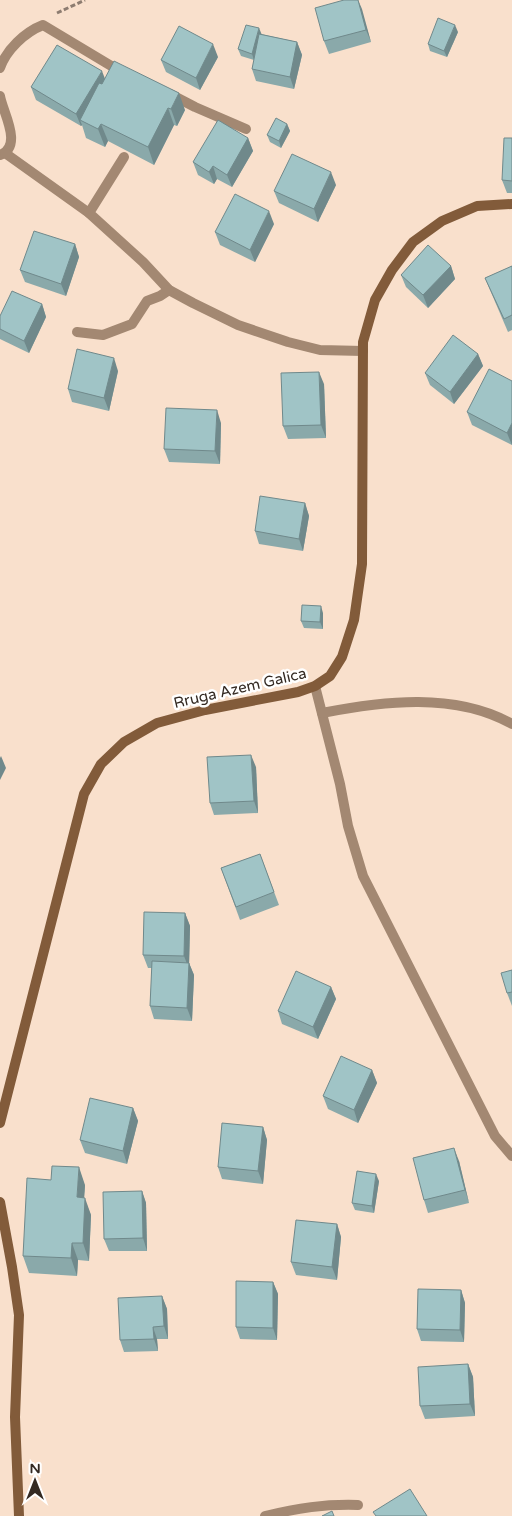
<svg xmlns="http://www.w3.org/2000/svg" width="512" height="1516" font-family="'Varela Round',sans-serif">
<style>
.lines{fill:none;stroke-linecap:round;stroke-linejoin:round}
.path{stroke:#8d7c70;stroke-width:3;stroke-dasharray:5 2.5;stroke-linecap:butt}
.street{stroke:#a38872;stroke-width:10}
.secondary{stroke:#825b3a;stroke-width:10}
.wall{fill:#8aa9aa}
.shaded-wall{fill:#70898b}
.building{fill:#a0c4c6;stroke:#70898b}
.labels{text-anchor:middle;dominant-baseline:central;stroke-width:5;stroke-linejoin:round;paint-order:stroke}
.street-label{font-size:15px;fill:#332922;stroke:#fff}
</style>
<rect width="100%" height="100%" fill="#f9e0cc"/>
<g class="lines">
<path class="path" d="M57,13L85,0"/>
<g class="street">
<path d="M0,68C6,50 25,32 43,25L123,73"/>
<path d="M170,94L195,107L246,129"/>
<path d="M0,96C2,111 24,146 0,155"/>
<path d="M5,153L89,213"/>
<path d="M124,157L89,213L143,262L169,290L193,303L238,325L288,342L320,350L363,351"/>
<path d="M77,332L103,335L132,324L147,301L160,296L169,290"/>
<path d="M315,686L340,784L348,826L363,876L495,1136L512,1156"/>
<path d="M322,713C383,701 455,692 512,724"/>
<path d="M265,1516C298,1508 324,1504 358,1505"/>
</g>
<g class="secondary">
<path d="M0,1123L84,794L101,764L124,742L157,723L205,710L298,692L315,686L330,676L342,657L354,620L362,564L363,342L375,300L392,270L413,242L442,221L477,206L512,204"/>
<path d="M0,1202L12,1267L19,1315L15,1417L19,1516"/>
</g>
</g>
<g class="wall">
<path d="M358,0L371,42L329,54L324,41Z"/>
<path d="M458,32L447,57L430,51L428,44Z"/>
<path d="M261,34L297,42L302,55L294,89L256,81L252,69L254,60L241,56L238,49Z"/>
<path d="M218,57L200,90L166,72L161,60Z"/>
<path d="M105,79L185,110L177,126L174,125L154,165L108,141L105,147L86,138L82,125L81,126L36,100L31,87Z"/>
<path d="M287,124L290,131L281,148L270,142L267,135Z"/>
<path d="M248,138L253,151L232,187L217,179L214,184L198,175L193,162Z"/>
<path d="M512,138V193H507L502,180Z"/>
<path d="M336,185L318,222L279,203L274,191Z"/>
<path d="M274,224L255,262L220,245L215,232Z"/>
<path d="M75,244L79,257L66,296L25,282L20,270Z"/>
<path d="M451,266L455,279L428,308L406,287L401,275Z"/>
<path d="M512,266V330L508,332L490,290L485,278Z"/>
<path d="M42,304L46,317L29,353L0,339V316Z"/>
<path d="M478,354L483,366L454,404L430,385L425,373Z"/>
<path d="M118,371L109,411L72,402L68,389Z"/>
<path d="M512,381V445L472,425L467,412Z"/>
<path d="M324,384L326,438L288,439L283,426Z"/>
<path d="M221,423L220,464L169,462L164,449Z"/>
<path d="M305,503L309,516L303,551L259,544L255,531Z"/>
<path d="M323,613V629L304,628L301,621Z"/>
<path d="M256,767L258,813L214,815L210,803Z"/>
<path d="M260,854L279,905L240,920L221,868Z"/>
<path d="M185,913L190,926L189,963L194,975L192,1021L154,1019L150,1006L152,968H148L143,955Z"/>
<path d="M512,970V1006L507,993Z"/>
<path d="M331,987L336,999L318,1039L282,1024L278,1011Z"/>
<path d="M372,1070L377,1083L358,1123L328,1109L323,1096Z"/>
<path d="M133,1108L138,1121L127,1164L85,1153L80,1140Z"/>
<path d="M263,1127L267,1140L263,1184L222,1179L218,1167Z"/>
<path d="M459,1161L469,1203L428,1213L424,1200Z"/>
<path d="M379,1181L374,1213L355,1210L352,1203Z"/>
<path d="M85,1185L84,1198L91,1215L89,1261L78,1260L77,1276L29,1273L23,1256Z"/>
<path d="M142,1191L146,1203L147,1251H109L104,1239Z"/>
<path d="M337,1224L341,1237L337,1280L296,1275L291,1262Z"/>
<path d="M273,1282L278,1294L277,1340L240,1339L236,1327Z"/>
<path d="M461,1290L465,1303L464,1342L421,1341L417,1329Z"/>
<path d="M162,1296L167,1309L168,1339H157L158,1351L124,1352L120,1340Z"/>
<path d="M468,1364L473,1377L475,1416L425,1419L420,1406Z"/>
</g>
<g class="shaded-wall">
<path d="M358,0L362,9L371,42L366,30Z"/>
<path d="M455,25L458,32L447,57L444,51Z"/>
<path d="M259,28L262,35L254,60L252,54Z"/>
<path d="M297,42L302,55L294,89L290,77Z"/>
<path d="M213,44L218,57L200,90L196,78Z"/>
<path d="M102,71L107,84L80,120L82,125L81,126L76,114Z"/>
<path d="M179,93L185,110L177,126L171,109Z"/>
<path d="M168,108L174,125L154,165L148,147Z"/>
<path d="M101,124L108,141L105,147L98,129Z"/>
<path d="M287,124L290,131L281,148L279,141Z"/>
<path d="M248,138L253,151L232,187L227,175Z"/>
<path d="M213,166L217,179L214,184L209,172Z"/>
<path d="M331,172L336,185L318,222L314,209Z"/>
<path d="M269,211L274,224L255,262L250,250Z"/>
<path d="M75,244L79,257L66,296L61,284Z"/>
<path d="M451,266L455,279L428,308L423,295Z"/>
<path d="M42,304L46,317L29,353L24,341Z"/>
<path d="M478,354L483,366L454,404L450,392Z"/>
<path d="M114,358L118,371L109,411L104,398Z"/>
<path d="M319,372L324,384L326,438L321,425Z"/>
<path d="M217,410L221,423L220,464L215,451Z"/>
<path d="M512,423V445L507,433Z"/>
<path d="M305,503L309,516L303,551L299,539Z"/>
<path d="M321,606L323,613V629L320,622Z"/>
<path d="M251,755L256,767L258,813L254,801Z"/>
<path d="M1,756L6,768L0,780V758Z"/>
<path d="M185,913L190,926L189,969L184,956Z"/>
<path d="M189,963L194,975L192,1021L187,1008Z"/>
<path d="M331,987L336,999L318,1039L313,1027Z"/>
<path d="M372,1070L377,1083L358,1123L354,1110Z"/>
<path d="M133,1108L138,1121L127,1164L123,1151Z"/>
<path d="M263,1127L267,1140L263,1184L258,1171Z"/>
<path d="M454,1148L459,1161L469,1203L465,1190Z"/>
<path d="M79,1167L85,1185L83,1215L77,1197Z"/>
<path d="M376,1174L379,1181L374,1213L372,1206Z"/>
<path d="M142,1191L146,1203L147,1251L143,1238Z"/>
<path d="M85,1198L91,1215L89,1261L83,1243Z"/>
<path d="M337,1224L341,1237L337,1280L332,1267Z"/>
<path d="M72,1243L78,1260L77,1276L71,1258Z"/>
<path d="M273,1282L278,1294L277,1340L273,1328Z"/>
<path d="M461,1290L465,1303L464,1342L460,1330Z"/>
<path d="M162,1296L167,1309L168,1339L164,1326Z"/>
<path d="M153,1327L157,1339L158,1351L154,1339Z"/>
<path d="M468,1364L473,1377L475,1416L470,1404Z"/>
</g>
<g class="building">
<path d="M344,0H358L366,30L324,41L315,8Z"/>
<path d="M438,18L455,25L444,51L428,44Z"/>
<path d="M246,25L259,28L252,54L238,49Z"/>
<path d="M179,26L213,44L196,78L161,60Z"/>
<path d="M259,34L297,42L290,77L252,69Z"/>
<path d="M57,45L102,71L76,114L31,87Z"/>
<path d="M114,61L179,93L171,109L168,108L148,147L101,124L98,129L80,120L99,83L102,84Z"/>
<path d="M276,118L287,124L279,141L267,135Z"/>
<path d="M218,120L248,138L227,175L213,166L209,172L193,162Z"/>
<path d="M504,138H512V181L502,180Z"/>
<path d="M292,154L331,172L314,209L274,191Z"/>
<path d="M235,194L269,211L250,250L215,232Z"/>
<path d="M34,231L75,244L61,284L20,270Z"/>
<path d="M428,245L451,266L423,295L401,275Z"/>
<path d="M512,266V315L504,319L485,278Z"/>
<path d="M12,291L42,304L24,341L0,329V316Z"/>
<path d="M453,335L478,354L450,392L425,373Z"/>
<path d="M77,349L114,358L104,398L68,389Z"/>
<path d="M489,369L512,381V423L507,433L467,412Z"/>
<path d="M319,372L321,425L283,426L281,373Z"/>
<path d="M166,408L217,410L215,451L164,449Z"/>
<path d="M260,496L305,503L299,539L255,531Z"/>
<path d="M302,605L321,606L320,622L301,621Z"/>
<path d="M251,755L254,801L210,803L207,757Z"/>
<path d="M260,854L274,892L236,907L221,868Z"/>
<path d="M144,912L185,913L184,956L143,955Z"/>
<path d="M152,961L189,963L187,1008L150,1006Z"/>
<path d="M512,970V992L507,993L501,973Z"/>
<path d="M296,971L331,987L313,1027L278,1011Z"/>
<path d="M341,1056L372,1070L354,1110L323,1096Z"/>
<path d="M90,1098L133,1108L123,1151L80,1140Z"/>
<path d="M222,1123L263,1127L258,1171L218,1167Z"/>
<path d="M454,1148L465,1190L424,1200L413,1158Z"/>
<path d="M52,1166L79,1167L77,1197L85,1198L83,1243H72L71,1258L23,1256L27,1178L51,1180Z"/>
<path d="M357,1171L376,1174L372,1206L352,1203Z"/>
<path d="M142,1191L143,1238L104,1239L103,1192Z"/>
<path d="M296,1220L337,1224L332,1267L291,1262Z"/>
<path d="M236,1281L273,1282V1328L236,1327Z"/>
<path d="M418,1289L461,1290L460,1330L417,1329Z"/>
<path d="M162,1296L164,1326L153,1327L154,1339L120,1340L118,1298Z"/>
<path d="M468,1364L470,1404L420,1406L418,1367Z"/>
<path d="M410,1489L427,1516H376L373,1512Z"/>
<path d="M332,1511L334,1516H322Z"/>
</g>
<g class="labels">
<g class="street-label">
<text transform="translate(240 688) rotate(-13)">Rruga Azem Galica</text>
</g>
</g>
<g transform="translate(35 1481)" stroke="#ffffff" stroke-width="4" paint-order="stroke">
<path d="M0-4L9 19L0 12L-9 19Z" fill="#332922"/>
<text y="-8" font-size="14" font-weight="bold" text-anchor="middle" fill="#332922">N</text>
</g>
</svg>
